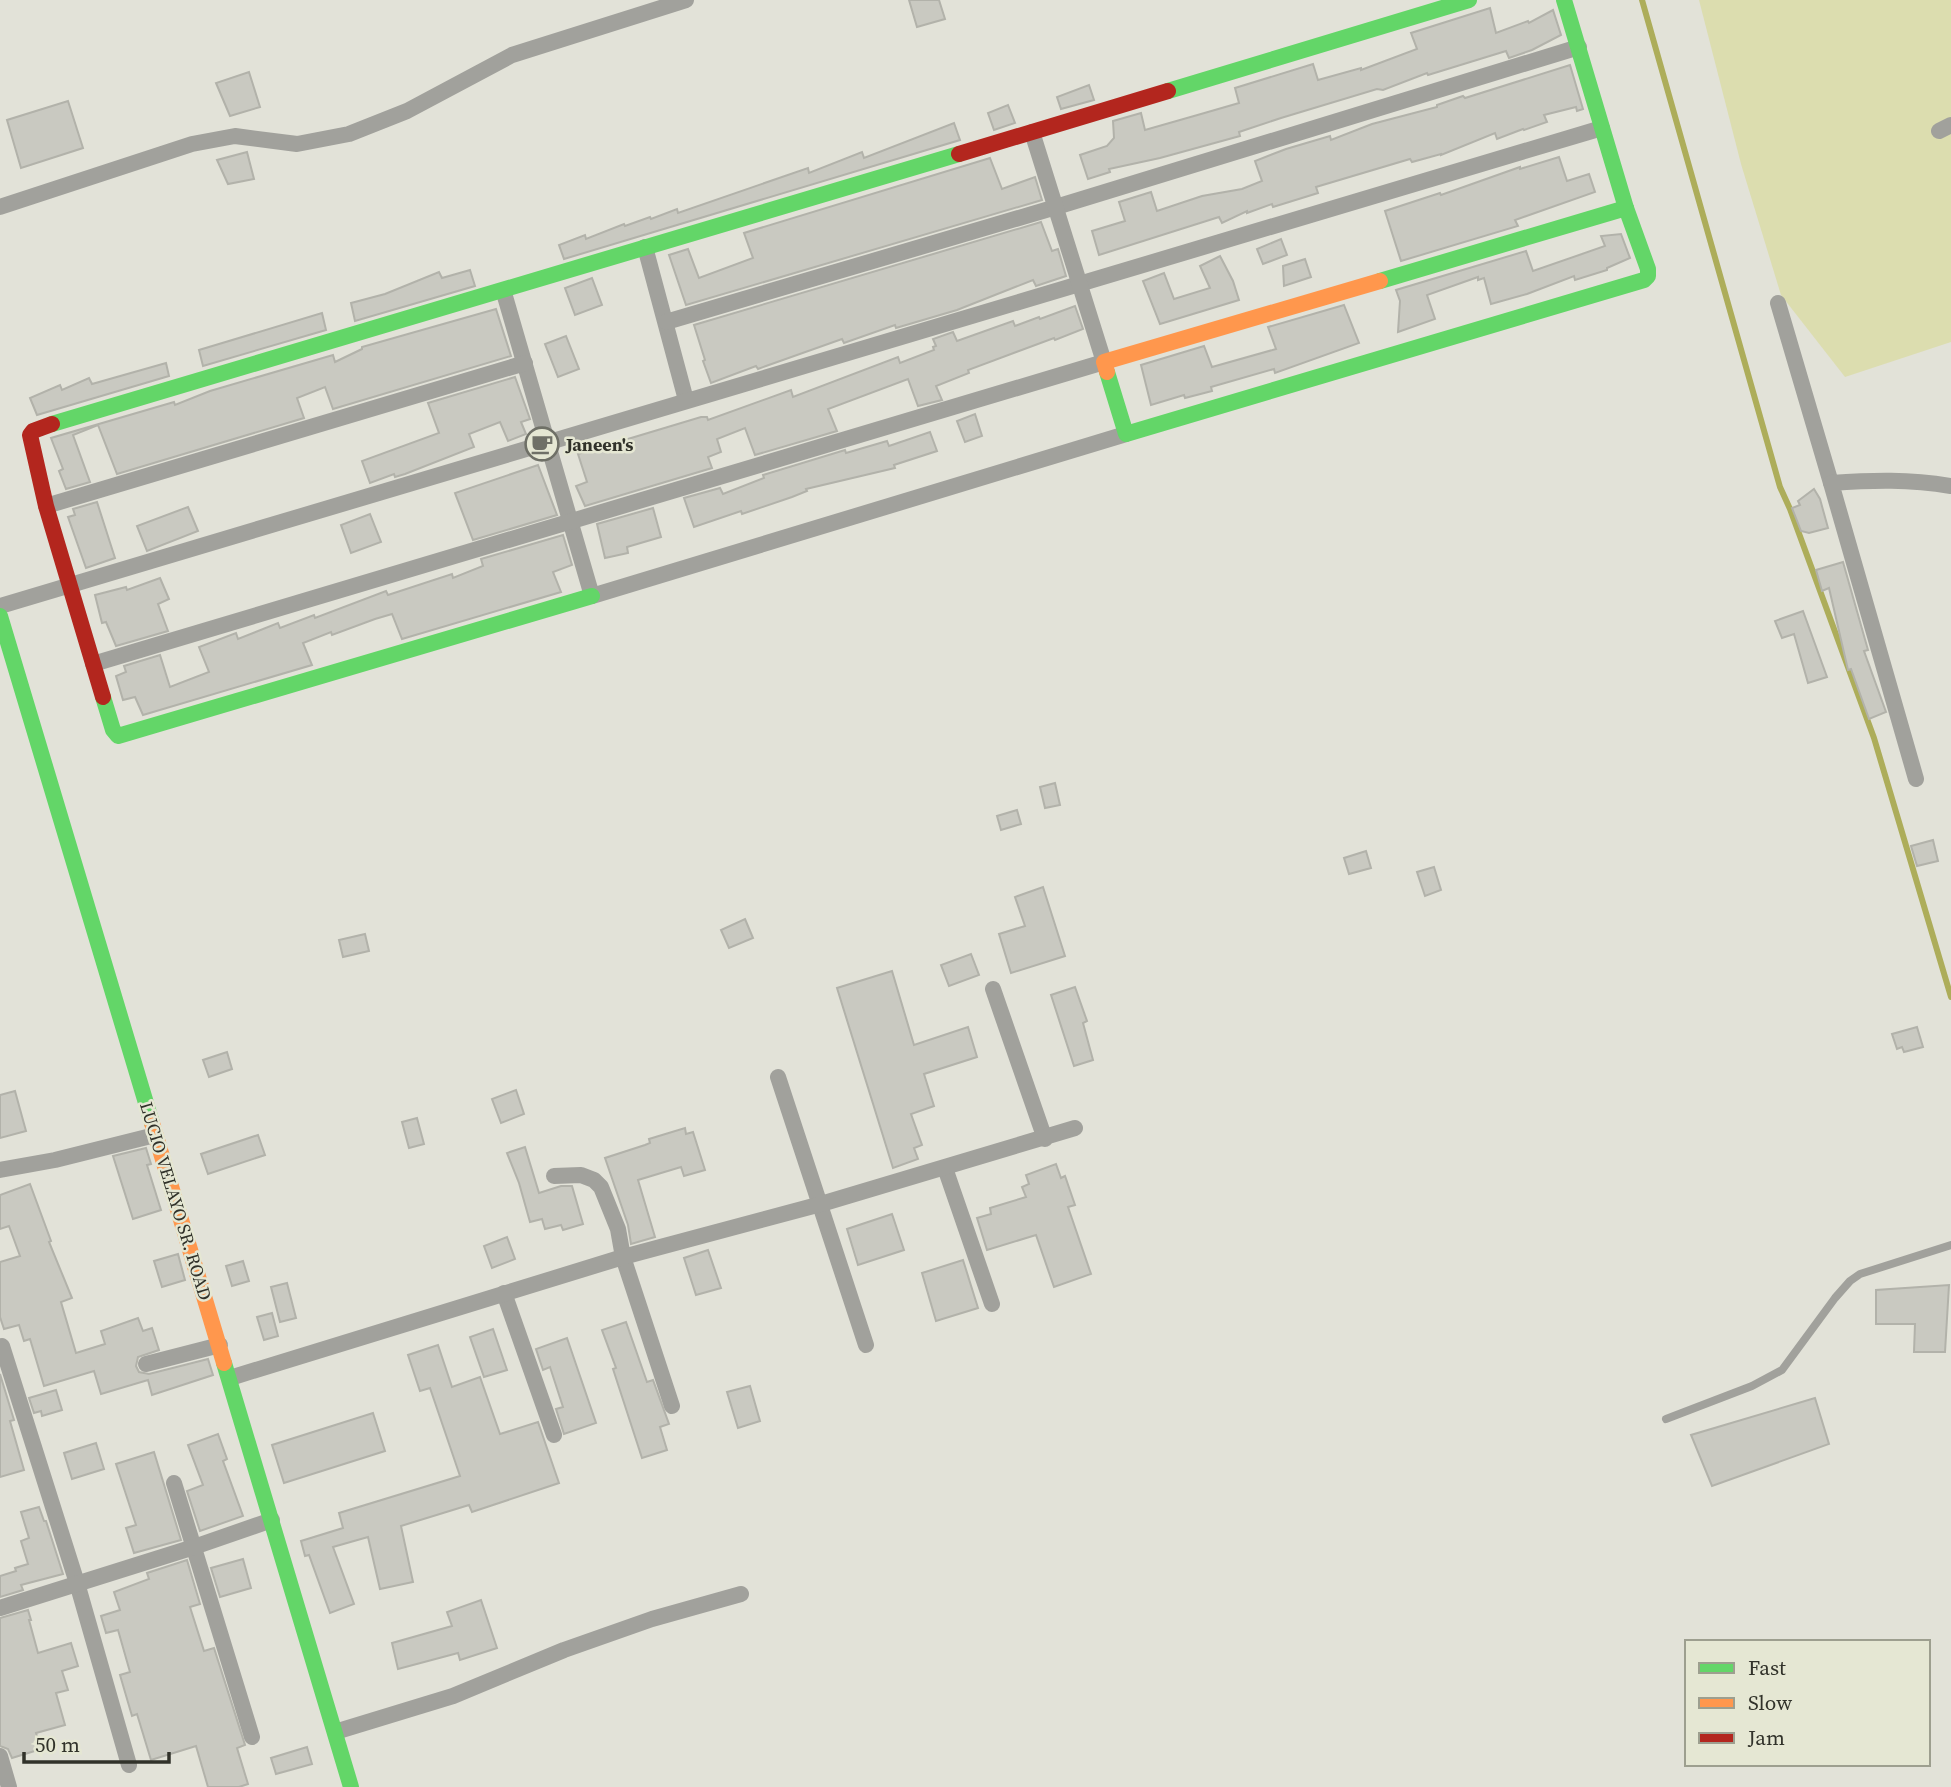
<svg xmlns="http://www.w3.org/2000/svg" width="1951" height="1787" font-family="'Source Serif 4',serif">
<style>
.green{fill:#dcddaf}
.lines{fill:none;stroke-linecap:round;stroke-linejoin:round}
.stream{stroke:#adad5a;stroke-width:6}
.building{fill:#c9c9c1;stroke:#b2b2aa;stroke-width:2}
.lane{stroke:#a1a19c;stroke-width:8}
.street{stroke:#a1a19c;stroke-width:16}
.fast{stroke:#63d668;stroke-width:16}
.slow{stroke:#ff974d;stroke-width:16}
.jam{stroke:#b3261e;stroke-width:16}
.labels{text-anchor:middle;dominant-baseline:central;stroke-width:5;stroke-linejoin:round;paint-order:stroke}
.poi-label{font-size:18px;font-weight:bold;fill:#31322a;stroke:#e5e7d3;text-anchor:start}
.street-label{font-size:18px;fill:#31322a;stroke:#e5e7d3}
</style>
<rect width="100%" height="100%" fill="#e2e2d8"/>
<path class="green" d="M1699,0H1951V342L1845,377L1781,295L1741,164Z"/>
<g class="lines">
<path class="stream" d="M1642,0L1780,487L1790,509L1874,738L1951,997"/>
</g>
<g class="building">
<path d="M909,0H939L945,19L917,27Z"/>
<path d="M1490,8L1496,33L1528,21L1529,23L1553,10L1561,35L1532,50L1509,58L1506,51L1428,75L1427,73L1383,90L1377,89L1281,118L1239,132L1240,136L1160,158L1109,169L1110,172L1088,179L1080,155L1107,146L1114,138L1113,121L1141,113L1145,130L1201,114L1239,103L1235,88L1313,64L1318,80L1361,68V70L1417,49L1411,33Z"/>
<path d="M1570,65L1583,109L1577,111L1576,107L1544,115L1547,122L1524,130L1523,129L1497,139L1495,133L1441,155V154L1412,162L1410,159L1316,187L1318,193L1273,207L1272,204L1247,213V211L1222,223L1219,217L1099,255L1092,231L1125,221L1119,202L1151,192L1157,211L1202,196L1242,189L1262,181L1255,161L1286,149L1330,136L1331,140L1372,124L1437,107V105L1463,96L1465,98Z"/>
<path d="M249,72L260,107L230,116L216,83Z"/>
<path d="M1089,85L1094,100L1061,109L1057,97Z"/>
<path d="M68,101L83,148L21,168L7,120Z"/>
<path d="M1008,105L1015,123L994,130L988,113Z"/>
<path d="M954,123L960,140L564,259L559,245L585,235L586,239L624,224L625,226L650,217L651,219L677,209L678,213L808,168L809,173L862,152L864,158Z"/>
<path d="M247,152L254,179L228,184L217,160Z"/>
<path d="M1559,157L1567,181L1589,174L1595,192L1515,220L1518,226L1401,261L1385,211L1440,193L1441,195L1520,167V169Z"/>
<path d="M990,158L1002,189L1035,177L1042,200L686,305L669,255L688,249L699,278L753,258L744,233Z"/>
<path d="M1041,222L1052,251L1058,249L1066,276L1036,286L1033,280L957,310L896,328L895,325L844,343L842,339L766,366L758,369L756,366L711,383L703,361L705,360L694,325Z"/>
<path d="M1621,234L1630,258L1607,268V270L1575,280L1574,276L1527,294L1491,304L1484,278L1478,280V277L1427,295L1435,319L1398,332L1400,301L1396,290L1526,251L1533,271L1605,246L1601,236Z"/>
<path d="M1281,239L1287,255L1263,264L1257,249Z"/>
<path d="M1220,256L1233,281L1239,300L1160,324L1143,281L1164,273L1174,299L1210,288L1200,266Z"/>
<path d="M1305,259L1311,277L1284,286L1283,266Z"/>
<path d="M470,270L475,286L355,321L351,303L385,294L439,272L442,278Z"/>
<path d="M592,278L602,305L575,315L565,288Z"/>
<path d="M1344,305L1359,343L1275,373L1274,369L1211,387L1212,391L1185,398L1184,395L1151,405L1141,365L1204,346L1212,367L1276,349L1268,327Z"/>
<path d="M1075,306L1083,329L1055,340L1054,338L968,370L969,373L936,386L942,400L918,406L908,379L828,409L837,431L755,455L745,428L717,439L721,452L708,457L712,468L585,506L576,486L587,482L578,454L701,417H707L708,420L791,390L793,397L898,357L900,363L934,350L933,347L936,346L933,339L953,332L957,341L1013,321L1015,326L1039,317L1040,319Z"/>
<path d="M496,309L511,356L333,409L325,387L297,398L304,418L117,474L98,425L73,435L90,482L66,489L59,471L63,469L51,438L174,402L175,405L210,391L333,355L335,362L362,349V347Z"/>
<path d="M322,313L326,330L203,366L199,350Z"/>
<path d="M566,336L579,369L558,377L545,344Z"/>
<path d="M166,363L169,376L37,415L30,398L60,385L62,390L89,378L92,384Z"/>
<path d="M515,377L530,419L521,422L526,434L508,441L500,422L469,434L474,447L405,474L395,477L394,474L370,483L362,461L439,433L428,403Z"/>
<path d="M975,414L982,436L965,442L957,421Z"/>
<path d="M930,432L937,451L894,465L895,468L806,489L807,491L792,497L742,514L741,511L694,527L684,498L720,488L723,494L764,478L763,475L845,450L846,453L887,441L889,446Z"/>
<path d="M538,465L557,515L473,540L455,493Z"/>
<path d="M1814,489L1820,499L1828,528L1809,533L1801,531L1792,508L1800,505L1798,501Z"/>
<path d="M97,502L115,558L86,568L68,517L75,515L73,509Z"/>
<path d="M188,507L198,531L147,551L137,526Z"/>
<path d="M653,508L661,537L627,547L628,553L605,558L597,524Z"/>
<path d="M370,514L381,542L351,553L341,525Z"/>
<path d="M563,535L572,565L553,572L561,592L402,639L392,614L375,619L332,635L331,632L303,643L312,665L143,715L135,697L123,700L116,676L126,672L124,666L160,655L170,687L209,672L199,647L236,633L238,639L278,623L280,628L314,615L315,618L386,591L388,595L452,574L453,578L483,566L481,559Z"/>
<path d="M1843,562L1868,650L1864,651L1886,712L1869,719L1851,669L1848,670L1829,588L1822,591L1816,570Z"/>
<path d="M160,578L169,599L158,604L168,631L116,646L106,622L102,623L95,595L126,587L127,590Z"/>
<path d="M1803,611L1827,677L1808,683L1794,634L1782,638L1775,621Z"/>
<path d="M1055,783L1060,805L1045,808L1040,787Z"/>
<path d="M1017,810L1021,824L1001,830L997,816Z"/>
<path d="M1933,840L1938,861L1917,866L1911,846Z"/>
<path d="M1366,851L1371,868L1349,874L1344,858Z"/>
<path d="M1434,867L1441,890L1425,896L1417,872Z"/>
<path d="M1043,887L1065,956L1011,973L999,934L1025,926L1015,897Z"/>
<path d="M745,919L753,938L729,948L721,930Z"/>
<path d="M365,934L369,951L343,957L339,940Z"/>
<path d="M971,954L979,975L949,986L941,965Z"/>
<path d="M892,971L914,1045L968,1027L977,1057L924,1074L934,1106L911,1114L922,1145L914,1148L918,1159L893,1168L837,988Z"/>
<path d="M1075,987L1087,1021L1083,1023L1093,1060L1074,1066L1051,995Z"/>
<path d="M1917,1027L1923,1047L1904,1052L1902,1047L1897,1049L1892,1034Z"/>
<path d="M227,1052L232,1069L209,1077L203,1060Z"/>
<path d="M516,1090L524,1114L501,1123L492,1099Z"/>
<path d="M15,1091L26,1131L0,1138V1095Z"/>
<path d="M417,1118L424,1144L409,1148L402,1122Z"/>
<path d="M685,1128L686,1134L693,1132L705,1170L684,1176L681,1167L638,1180L655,1237L631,1244L628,1225L605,1158L645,1145L650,1143L649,1139Z"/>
<path d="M258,1135L265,1155L208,1174L201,1154Z"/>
<path d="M525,1147L539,1193L561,1186H572L583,1224L563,1230L561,1225L545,1229L542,1219L530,1222L519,1183L507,1153Z"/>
<path d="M146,1148L151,1164L147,1165L161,1210L133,1219L113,1156Z"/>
<path d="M1056,1164L1061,1178L1065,1176L1075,1205L1068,1207L1091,1274L1054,1287L1036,1235L987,1250L977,1218L991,1214L990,1208L1026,1197L1022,1187L1029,1184L1026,1175Z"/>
<path d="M30,1184L51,1241L49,1242L72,1298L61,1302L76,1353L105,1344L101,1331L138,1318L143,1331L152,1328L159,1350L138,1357L136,1366L139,1372L149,1374L208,1359L213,1375L152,1395L148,1380L101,1394L94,1371L44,1386L30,1339L24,1341L19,1325L4,1329L0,1317V1262L20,1256L9,1226L0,1229V1195Z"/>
<path d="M892,1214L904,1250L858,1265L847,1229Z"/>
<path d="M507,1237L515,1259L492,1268L484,1246Z"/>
<path d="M708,1250L721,1288L696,1295L684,1258Z"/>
<path d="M178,1254L185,1280L162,1287L154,1261Z"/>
<path d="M963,1260L978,1308L936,1321L922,1273Z"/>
<path d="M243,1261L249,1281L232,1286L226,1266Z"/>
<path d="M287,1283L296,1318L280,1322L271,1287Z"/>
<path d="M1949,1285L1945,1352H1914L1915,1324H1876V1290Z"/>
<path d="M272,1313L278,1336L264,1340L257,1317Z"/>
<path d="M626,1322L647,1382L653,1380L669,1424L660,1427L667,1450L642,1458L613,1369L616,1368L602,1330Z"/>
<path d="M493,1329L507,1370L484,1377L470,1337Z"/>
<path d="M567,1338L596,1423L564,1434L556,1409L563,1407L550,1367L543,1370L536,1349Z"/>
<path d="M438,1345L452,1387L480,1377L500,1434L538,1422L559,1483L472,1512L469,1505L401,1526L413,1582L380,1589L368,1537L333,1547L354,1604L330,1613L309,1555L305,1556L301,1541L343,1528L339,1513L460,1476L430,1388L420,1391L408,1355Z"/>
<path d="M0,1374L14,1420L10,1421L24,1470L0,1477Z"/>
<path d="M750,1386L760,1421L738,1428L727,1392Z"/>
<path d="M56,1390L62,1410L42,1416L41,1411L34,1413L29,1398Z"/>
<path d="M1815,1398L1829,1444L1712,1486L1691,1435Z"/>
<path d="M373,1413L385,1451L284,1483L272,1445Z"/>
<path d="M218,1434L227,1459L223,1461L243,1516L200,1531L187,1491L203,1485L188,1445Z"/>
<path d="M96,1443L104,1469L72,1479L64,1453Z"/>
<path d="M154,1452L181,1540L134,1553L126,1528L136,1525L116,1464Z"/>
<path d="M39,1507L44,1521H46L63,1574L21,1585L23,1590L0,1597V1576L16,1571L15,1568L28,1564L21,1541L29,1538L21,1512Z"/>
<path d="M243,1559L251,1588L220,1597L211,1568Z"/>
<path d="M187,1560L200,1604L190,1607L204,1651L214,1648L245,1745L237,1748L248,1784L239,1787H208L196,1746L151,1760L137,1714L132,1716L120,1675L130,1672L118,1630L106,1633L101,1616L120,1610L114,1592L149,1579L147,1573Z"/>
<path d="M481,1600L497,1648L460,1660L458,1653L398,1669L392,1643L452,1626L447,1612Z"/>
<path d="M28,1610L31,1620H29L38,1653L71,1643L78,1666L62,1671L68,1690L56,1693L65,1725L36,1733L41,1749L12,1758L8,1749L0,1746V1618Z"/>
<path d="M307,1747L312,1764L276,1774L271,1758Z"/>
</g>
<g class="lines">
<path class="lane" d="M1666,1419L1752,1386L1782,1370L1835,1298L1850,1281L1860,1274L1951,1245"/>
<g class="street">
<path d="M1939,131L1951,125"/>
<path d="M0,207L192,144L235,136L297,144L349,134L407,111L512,55L686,0"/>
<path d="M645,247L686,400"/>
<path d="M504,293L592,596L1126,434"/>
<path d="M1778,303L1831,483"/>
<path d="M666,322L1056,207L1579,47"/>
<path d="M46,506L525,363"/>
<path d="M0,606L1602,128"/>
<path d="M93,664L1104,362L1032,132"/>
<path d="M1916,779L1831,483C1873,480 1909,479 1951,486"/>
<path d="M993,989L1045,1139"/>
<path d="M778,1077L866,1345"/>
<path d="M945,1168L992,1304"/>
<path d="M0,1170L55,1160L155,1135"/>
<path d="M554,1176L581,1175L594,1180L601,1187L618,1229L623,1257L672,1406"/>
<path d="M504,1293L554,1435"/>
<path d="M2,1346L77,1583L129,1765"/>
<path d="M146,1364L220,1345"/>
<path d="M230,1378L623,1257L821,1204L1075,1128"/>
<path d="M174,1483L252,1737"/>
<path d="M0,1608L194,1547L272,1520"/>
<path d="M335,1732L453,1696L564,1650L652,1619L741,1594"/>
<path d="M0,1756L9,1787"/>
</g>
<g class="fast">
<path d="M1168,91L1469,0"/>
<path d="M1380,281L1626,208"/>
<path d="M1107,372L1126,434L1644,280L1648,276V269L1626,208L1564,0"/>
<path d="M52,424L959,154"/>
<path d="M0,616L152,1123"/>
<path d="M103,697L113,730L118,736L592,596"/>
<path d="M224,1363L351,1787"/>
</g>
<g class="slow">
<path d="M1107,372L1104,362L1380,281"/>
<path d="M152,1123L224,1363"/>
</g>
<g class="jam">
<path d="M959,154L1168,91"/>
<path d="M52,424L33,431L30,435L46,506L103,697"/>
</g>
</g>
<defs>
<symbol id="cafe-ring" viewBox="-11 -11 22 22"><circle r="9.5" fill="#e5e7d3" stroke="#6f7067" stroke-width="1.5"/><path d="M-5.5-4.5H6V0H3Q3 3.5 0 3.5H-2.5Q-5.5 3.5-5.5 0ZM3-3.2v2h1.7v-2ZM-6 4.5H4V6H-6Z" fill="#6f7067"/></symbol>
</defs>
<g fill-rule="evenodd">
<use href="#cafe-ring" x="523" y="425" width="38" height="38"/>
</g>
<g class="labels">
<g class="poi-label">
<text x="566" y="444">Janeen's</text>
</g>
<g class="street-label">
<text transform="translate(176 1201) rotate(73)">LUCIO VELAYO SR. ROAD</text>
</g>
</g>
<rect x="1685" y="1640" width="245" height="126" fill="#e5e7d3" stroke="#9d9f8f" stroke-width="2"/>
<rect x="1699" y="1663" width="35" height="10" fill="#63d668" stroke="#9d9f8f" stroke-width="2"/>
<text x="1748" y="1675" font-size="21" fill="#31322a">Fast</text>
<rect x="1699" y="1698" width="35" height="10" fill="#ff974d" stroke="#9d9f8f" stroke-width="2"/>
<text x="1748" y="1710" font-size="21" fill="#31322a">Slow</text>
<rect x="1699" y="1733" width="35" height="10" fill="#b3261e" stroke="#9d9f8f" stroke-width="2"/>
<text x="1748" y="1745" font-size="21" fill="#31322a">Jam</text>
<path d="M24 1752v10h145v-10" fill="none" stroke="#31322a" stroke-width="3.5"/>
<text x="35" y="1752" font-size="21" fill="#31322a" stroke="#e5e7d3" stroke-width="5" paint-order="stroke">50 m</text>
</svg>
